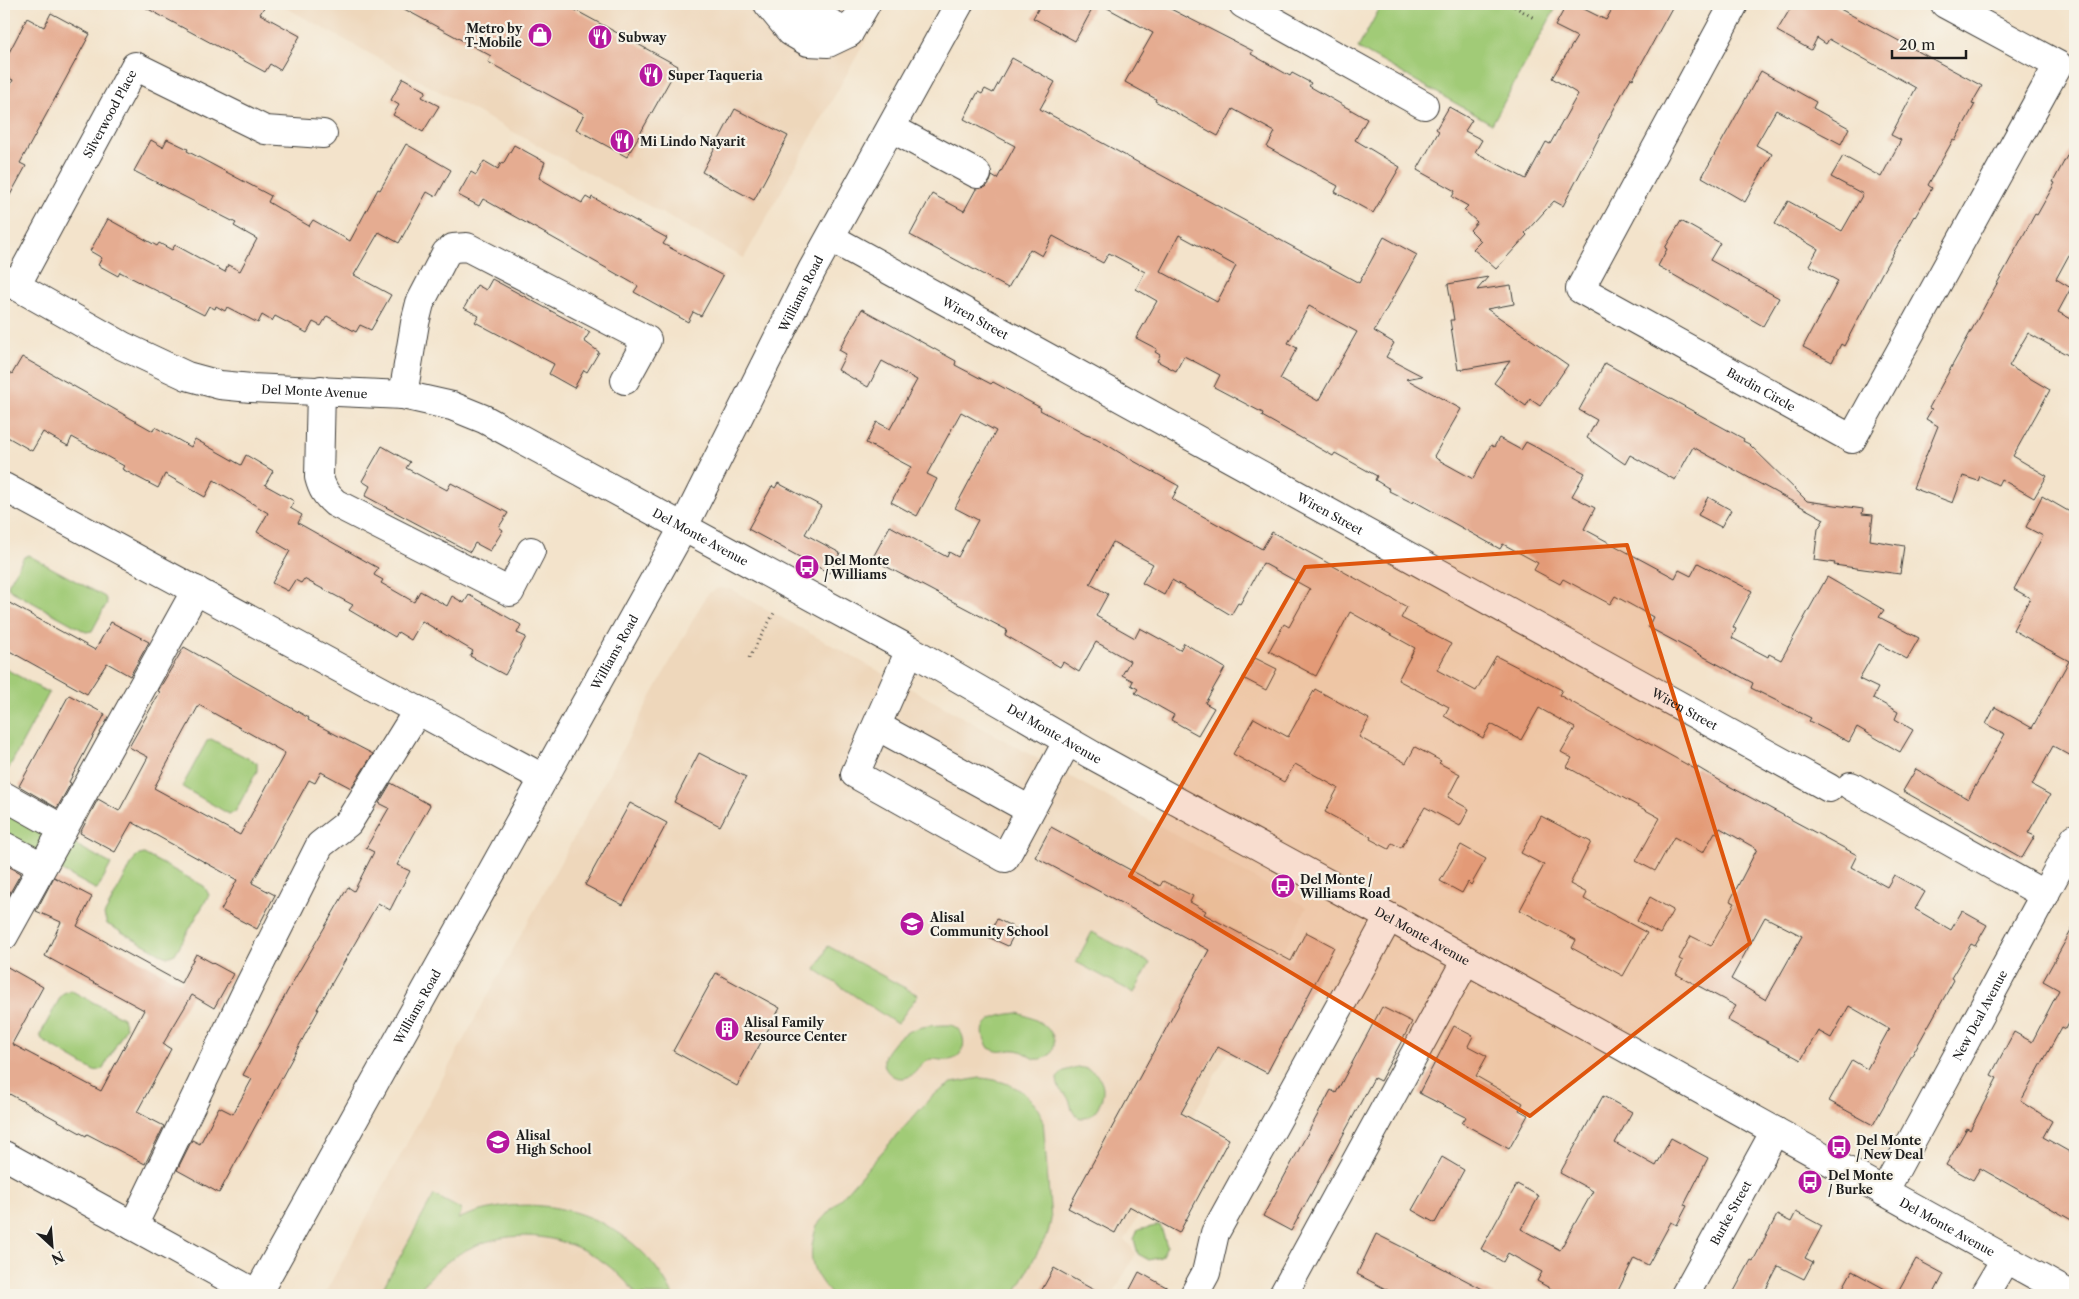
<svg xmlns="http://www.w3.org/2000/svg" width="2079" height="1299" font-family="'Libre Caslon Text',serif">
<style>
.built{fill:#eed7bb}
.green{fill:#a1cb77;stroke:#5e744a}
.building{fill:#e5ac91;fill-rule:evenodd}
.lines{fill:none;stroke-linecap:round;stroke-linejoin:round}
.minor-casing{stroke:#3c3a36;stroke-width:30}
.major-casing{stroke:#3c3a36;stroke-width:30}
.path{stroke:#3c3a36;stroke-width:3;stroke-dasharray:1 4;stroke-linecap:butt}
.minor{stroke:#fff;stroke-width:28}
.major{stroke:#fff;stroke-width:28}
.marked{fill:#de560d;fill-opacity:0.2;stroke:#de560d;stroke-width:4;stroke-linejoin:round}
.labels{text-anchor:middle;dominant-baseline:central;stroke-width:4.5;stroke-linejoin:round;paint-order:stroke}
.poi-label{font-size:12px;font-weight:bold;fill:#1c1c1c;stroke:#f7f3e8;text-anchor:start}
.street-label{font-size:12px;fill:#1c1c1c;stroke:#f7f3e8}
</style>
<rect width="100%" height="100%" fill="#f7f3e8"/>
<filter id="ink" filterUnits="userSpaceOnUse"><feTurbulence type="fractalNoise" baseFrequency=".02" numOctaves="2"/><feDisplacementMap in="SourceGraphic" scale="10" xChannelSelector="R" yChannelSelector="G"/><feConvolveMatrix kernelMatrix="1 2 1 2 8 2 1 2 1" color-interpolation-filters="sRGB"/></filter>
<filter id="wash" filterUnits="userSpaceOnUse"><feTurbulence type="fractalNoise" baseFrequency=".0096" numOctaves="4" result="noise"/><feDisplacementMap in="SourceGraphic" scale="20" xChannelSelector="R" yChannelSelector="G"/><feGaussianBlur stdDeviation="1.12" result="paint"/><feColorMatrix in="noise" values="0 0 0 0 0 0 0 0 0 0 0 0 0 0 0 0 0 1.4 0 .05"/><feComposite in="paint" operator="in"/></filter>
<g filter="url(#wash)">
<rect width="100%" height="100%" fill="#f3e3cb"/>
<g class="built">
<path d="M279,4H886L744,258Z"/>
<path d="M719,588L730,589L1307,907L1125,1240L1136,1253L1113,1295H324L706,596L709,593Z"/>
</g>
<g class="green">
<path d="M1382,4H1558L1492,124L1358,48Z"/>
<path d="M28,555L105,597L107,603L92,631L86,632L10,590L8,585L24,557Z"/>
<path d="M4,668L49,693L4,777Z"/>
<path d="M211,739L257,763V771L235,812L229,814L184,788L183,785L207,741Z"/>
<path d="M4,802L51,827L35,855L4,838Z"/>
<path d="M69,841L111,864L97,890L55,867Z"/>
<path d="M144,854L204,886L209,895L175,954L167,957L107,924L104,915L136,856Z"/>
<path d="M1092,932L1150,963L1134,993L1076,962Z"/>
<path d="M828,946L918,995L897,1024L816,970Z"/>
<path d="M70,990L123,1018L126,1027L103,1069L94,1071L43,1041L40,1035L62,994Z"/>
<path d="M1018,1013C1035,1018 1064,1031 1051,1054C1031,1067 1032,1052 1016,1050C1003,1049 1003,1055 989,1048C972,1021 996,1015 1018,1013Z"/>
<path d="M951,1025C957,1027 962,1032 963,1038C966,1049 958,1060 948,1060C943,1061 937,1059 932,1059C926,1060 921,1065 917,1070C906,1085 882,1078 884,1058C885,1053 889,1049 892,1045C906,1026 929,1025 951,1025Z"/>
<path d="M1077,1067C1129,1072 1090,1138 1073,1112C1071,1108 1071,1104 1069,1100C1066,1091 1058,1095 1057,1078L1064,1071Z"/>
<path d="M980,1078C1008,1080 1031,1091 1043,1119L1051,1220L1048,1233L1014,1295H832C810,1270 807,1258 817,1225L932,1096L952,1083Z"/>
<path d="M434,1195L462,1210L458,1219C538,1185 634,1215 673,1295H637C580,1219 471,1214 416,1295H379Z"/>
<path d="M1160,1225L1167,1246L1161,1257L1149,1260L1138,1254L1134,1239L1138,1230Z"/>
</g>
<g id="blocks">
<g class="building">
<path d="M139,4H266L260,14L300,36L280,70L270,64L265,72Z"/>
<path d="M395,4H564L678,66L627,157L576,129L584,114L488,62L491,56Z"/>
<path d="M1041,4H1095L1075,41L1033,18Z"/>
<path d="M1100,4H1161L1253,51L1251,54L1290,76L1292,73L1311,83L1309,86L1367,119L1355,140L1400,167L1373,213L1335,192L1338,186L1267,147L1275,132L1233,109L1218,136L1155,101L1156,99L1125,82L1153,33Z"/>
<path d="M1567,4H1574L1606,20L1615,4H1674L1633,79L1631,78L1625,88L1563,206L1554,201L1525,233L1527,235L1496,269L1473,249L1481,241L1470,230L1477,222L1464,210L1468,206L1452,197L1455,191L1417,170L1439,131L1436,129L1449,107L1472,120L1465,131L1482,140L1475,152L1526,179L1546,142L1550,144L1578,94L1552,78L1577,37L1555,26Z"/>
<path d="M1793,4H1831L1982,86L1972,103L1975,104L1955,141L1953,140L1928,185L1932,188L1915,217L1914,216L1882,273L1844,346L1841,344L1832,362L1803,347L1838,281L1809,265L1818,249L1775,224L1788,201L1842,231L1863,194L1831,177L1843,156L1881,177L1901,140L1891,135L1916,88L1829,39L1826,44L1817,38L1811,50L1777,31Z"/>
<path d="M51,13L90,34L20,163L26,166L4,206V98L13,80L4,76V62L27,18L44,27Z"/>
<path d="M1012,58L1055,82L1040,109L1359,283L1384,237L1417,255L1374,331L1394,343L1386,357L1422,376L1406,379L1461,409L1434,456L1437,459L1473,479L1491,445L1494,447L1499,438L1521,450L1526,442L1585,473L1572,496L1595,508L1584,529L1675,578L1679,570L1691,576L1698,563L1752,591L1733,627L1736,629L1732,638L1768,657L1769,654L1781,660L1827,577L1884,610L1879,617L1919,638L1907,659L1879,644L1859,679L1878,688L1873,698L1898,712L1895,719L1913,730L1900,752L1857,727L1849,742L1809,721L1811,718L1751,688L1753,683L1648,627L1653,617L1615,596L1610,604L1563,579L1560,584L1534,570L1538,563L1503,544L1500,549L1414,501L1413,503L1389,491L1390,489L1375,480L1377,476L1335,453L1333,456L1262,416L1263,413L1214,387L1220,375L1184,356L1176,371L1157,361L1160,355L1155,352L1157,349L1136,338L1157,301L1136,289L1145,272L1109,253L1103,263L1053,236L1042,256L1030,249L1008,288L910,235L932,194L964,211L976,189L986,187L990,182L992,176L997,179L1015,146L964,119L978,92L982,94L985,89L993,93ZM1179,235L1236,266L1217,302L1160,271ZM1309,306L1357,332L1318,401L1280,379L1297,348L1288,343Z"/>
<path d="M1761,71L1816,102L1813,108L1849,128L1841,144L1776,110L1756,145L1772,154L1745,202L1702,177Z"/>
<path d="M403,78L426,91L422,97L439,106L423,132L393,115L399,105L391,100Z"/>
<path d="M735,109L788,136L754,200L702,172Z"/>
<path d="M167,139L188,149L187,151L271,196L268,202L309,226L313,220L350,241L378,189L380,190L406,144L451,170L436,197L427,192L399,243L379,232L354,275L391,295L371,330L360,325L356,332L327,316L321,326L313,322L307,333L275,316L272,321L262,315L258,323L227,307L225,311L216,306L215,309L209,306L204,315L120,272L118,276L98,265L102,258L90,251L108,219L157,246L159,243L172,250L175,245L225,272L228,265L240,271L257,239L234,226L236,223L134,171L151,140L163,147Z"/>
<path d="M2075,141V244L2056,279L2071,288L2058,312L2075,321V359L2028,333L2009,366L2050,390L2013,456L2047,476L2034,498L2001,479L1998,485L1980,476L1978,481L1963,476L1953,503L1913,488L1938,426L1926,419L1932,409L1929,408L2035,214L2037,215L2055,183L2053,182Z"/>
<path d="M514,145L545,162L539,178L582,203L586,197L591,200L592,197L667,238L663,244L723,276L701,316L693,312L688,322L634,292L638,286L546,234L483,199L479,206L458,195L471,172L476,175L484,161L498,169L501,163L503,164Z"/>
<path d="M1681,221L1720,243L1710,260L1779,298L1763,326L1658,266L1667,249L1665,248Z"/>
<path d="M1488,277L1477,290L1511,285L1514,304L1487,309L1568,365L1540,406L1530,399L1526,406L1494,383L1510,361L1458,370L1450,320H1454L1448,284Z"/>
<path d="M492,279L590,332L584,341L599,352L587,372L584,370L574,388L549,374L554,364L475,322L479,316L464,308L477,285L486,290Z"/>
<path d="M862,309L956,361L955,365L991,384L993,382L1041,408L1040,410L1086,435L1096,438L1130,459L1179,486L1172,499L1262,549L1272,532L1407,607L1401,618L1451,644L1437,670L1476,691L1496,656L1562,690L1559,695L1638,739L1639,738L1695,769L1697,767L1729,786L1857,855L1851,867L1887,887L1894,875L1925,892L1915,909L1951,930L1962,911L1987,925L1975,946L1971,944L1951,978L1954,980L1873,1125L1829,1101L1852,1060L1867,1069L1889,1029L1849,1006L1831,1038L1818,1031L1801,1060L1727,1020L1736,1006L1676,974L1683,961L1679,959L1691,936L1711,946L1735,903L1730,901L1757,849L1720,828L1717,833L1715,832L1703,853L1674,837L1655,871L1636,861L1660,818L1567,767L1572,758L1561,752L1575,728L1539,708L1521,740L1491,724L1483,738L1444,716L1449,707L1398,680L1415,648L1350,612L1316,676L1269,651L1284,624L1289,627L1310,589L1263,563L1240,604L1238,603L1231,615L1172,580L1164,595L1142,583L1153,564L1113,542L1090,584L1108,594L1096,616L1135,638L1140,628L1180,650L1184,643L1225,668L1205,703L1214,708L1198,735L1171,720L1174,715L1135,693L1138,689L1131,685L1133,681L1122,675L1130,661L1096,642L1079,672L1063,662L1060,667L1005,635L1007,630L872,559L890,526L947,557L949,552L958,557L978,520L955,508L996,431L961,412L927,474L937,479L917,516L891,502L911,467L866,443L877,422L890,429L917,380L882,361L868,387L838,370L846,354L839,350ZM1765,917L1802,936L1766,1000L1731,979Z"/>
<path d="M22,357L153,431L155,427L191,447L195,439L241,465L246,455L273,471L265,485L294,501L290,508L302,515L298,523L378,568L374,575L383,580L381,583L414,602L420,591L447,606L452,596L464,603L469,595L521,625L517,633L526,637L505,675L470,656L473,651L422,621L411,640L398,632L395,637L349,610L353,605L304,579L301,583L295,580L288,591L272,583L290,551L257,532L268,513L214,480L205,497L165,474L158,488L122,469L124,466L72,437L68,446L43,432L32,451L4,435V369L12,374Z"/>
<path d="M1605,363L1744,439L1743,441L1749,444L1807,501L1863,509L1862,514L1873,515L1870,540L1904,546L1900,574L1834,565L1835,563L1814,560L1818,529L1824,519L1693,447L1675,480L1630,455L1625,464L1587,438L1597,420L1579,410Z"/>
<path d="M382,446L410,462L406,468L447,490L451,483L508,513L499,527L503,530L490,551L475,543L470,552L365,496L370,486L362,481Z"/>
<path d="M778,483L821,506L805,534L840,553L829,573L748,529L772,486L775,488Z"/>
<path d="M2042,496L2075,515V758L2053,746L2032,785L2050,795L2028,833L2035,836L2022,858L1903,791L1916,769L1968,799L2005,734L1986,724L1995,707L2032,728L2069,661L2013,630L2030,598L2014,589L2043,536L2026,527Z"/>
<path d="M1708,497L1731,510L1721,527L1698,515Z"/>
<path d="M4,600L95,650L111,622L149,642L130,676L107,663L87,694L4,648Z"/>
<path d="M184,647L309,718L308,720L373,754L351,788L321,772L315,783L309,780L252,883L275,895L257,929L221,910L237,880L132,822L115,852L80,833L98,799L119,811L148,757L129,747L160,692L158,691ZM199,705L285,753L240,835L154,788Z"/>
<path d="M1255,658L1277,669L1266,690L1243,678Z"/>
<path d="M1315,689L1369,719L1359,737L1406,763L1415,747L1441,761L1439,763L1460,774L1448,797L1469,809L1460,826L1425,807L1401,848L1392,843L1389,849L1370,839L1371,837L1325,812L1338,788L1295,764L1284,782L1233,754L1254,718L1288,737Z"/>
<path d="M69,695L105,714L69,782L71,783L57,808L19,786Z"/>
<path d="M699,753L746,777L720,826L674,802Z"/>
<path d="M391,783L430,805L397,865L410,871L390,910L378,903L317,1009H319L219,1193L177,1170L192,1140L200,1144L219,1107L233,1114L252,1079L243,1075L287,992L348,887L354,891L374,852L366,848L389,808L379,803Z"/>
<path d="M630,803L667,823L623,905L585,885Z"/>
<path d="M1541,816L1591,842L1570,884L1587,893L1584,899L1647,933L1623,976L1572,948L1576,940L1520,910L1544,865L1521,853Z"/>
<path d="M1051,827L1160,886L1163,881L1193,896L1190,902L1206,911L1204,914L1291,961L1306,932L1334,947L1267,1073L1218,1047L1181,1113L1229,1139L1179,1233L1129,1206L1115,1233L1068,1208L1209,950L1035,857Z"/>
<path d="M1461,845L1486,859L1471,885L1468,882L1462,893L1440,881Z"/>
<path d="M4,864L21,873L7,898L4,896Z"/>
<path d="M54,877L92,897L77,926L181,983L196,954L233,974L214,1008L192,995L163,1044L171,1049L137,1112L164,1126L145,1164L87,1134L86,1136L4,1091V965L43,987L12,1044L101,1091L144,1010L45,956L61,922L36,911Z"/>
<path d="M1650,897L1673,910L1660,934L1637,921Z"/>
<path d="M997,919L1017,929L1008,946L988,937Z"/>
<path d="M2075,924V1024L2070,1021L2066,1029L2062,1027L2021,1101L2052,1121L2043,1137L2075,1155V1222L1980,1168L1973,1180L1946,1165L1967,1128L1970,1130L1997,1078L1991,1075L2014,1032L2032,1042L2059,990L2043,981Z"/>
<path d="M716,973L780,1008L737,1086L673,1051Z"/>
<path d="M1382,1007L1412,1022L1380,1081L1374,1078L1291,1231L1263,1216L1331,1090L1336,1093Z"/>
<path d="M1454,1026L1473,1036L1468,1046L1487,1056L1476,1076L1523,1103L1519,1110L1528,1115L1509,1149L1462,1123L1466,1117L1419,1093Z"/>
<path d="M1603,1096L1632,1112L1615,1143L1656,1166L1671,1138L1708,1158L1684,1205L1687,1206L1677,1225L1671,1222L1648,1265L1634,1258L1616,1295H1562L1537,1281L1542,1272L1508,1253L1503,1262L1481,1249L1517,1184L1539,1196L1521,1229L1560,1250L1593,1191L1560,1173Z"/>
<path d="M1442,1157L1464,1170L1435,1223L1412,1210Z"/>
<path d="M1796,1212L1822,1226L1805,1258L1813,1262L1804,1279L1778,1266L1763,1295H1732L1751,1260L1753,1261L1777,1215L1791,1222Z"/>
<path d="M1376,1234L1408,1250L1494,1295H1397L1357,1274Z"/>
<path d="M1916,1259L1944,1274L1933,1295H1839L1852,1271L1896,1295Z"/>
<path d="M1054,1268L1103,1295H1039Z"/>
<path d="M1139,1272L1179,1294L1178,1295H1127Z"/>
</g>
</g>
</g>
<g filter="url(#ink)">
<use href="#blocks" fill-opacity="0" stroke="#3c3a36" stroke-width="1"/>
<g class="lines">
<defs>
<g id="minor">
<path d="M768,4L791,32L808,42L828,43L849,33L866,4"/>
<path d="M794,4L849,33"/>
<path d="M1243,4L1424,105"/>
<path id="s1" d="M1734,4L1580,289L1852,439L2058,65L1945,4"/>
<path d="M891,128L977,174"/>
<path id="s2" d="M831,238L1829,788"/>
<path id="s3" d="M4,279L123,346L187,376L220,385L251,388L403,395L452,406L484,419L910,650L1092,755L1389,917L2071,1295"/>
<path id="s4" d="M16,286L135,66L265,130L323,134"/>
<path d="M321,390L319,477C322,489 326,495 335,503L510,592L531,551"/>
<path d="M403,395L415,323L420,303L446,253L453,248L467,247L647,340L625,380"/>
<path d="M4,487L543,778"/>
<path d="M910,650L855,774L1005,858L1067,742"/>
<path d="M877,726L1030,810"/>
<path d="M1851,786L2045,895"/>
<path d="M4,796L63,829"/>
<path d="M4,846L42,866"/>
<path d="M4,936L196,590"/>
<path d="M4,1155L257,1294"/>
<path id="s5" d="M1884,1192L2075,838"/>
<path d="M133,1226L250,984L320,845L348,823L418,710"/>
<path d="M1194,1295L1206,1273L1215,1233L1389,917"/>
<path d="M1283,1295L1466,960"/>
<path id="s6" d="M1685,1295L1775,1131"/>
<path d="M1984,1295L2006,1258"/>
</g>
<g id="major">
<path id="s7" d="M254,1295L257,1294L683,528L812,270L959,4"/>
</g>
</defs>
<use href="#minor" class="minor-casing"/>
<use href="#major" class="major-casing"/>
<g class="path">
<path d="M1510,4L1534,18"/>
<path d="M749,658L774,613"/>
</g>
<use href="#minor" class="minor"/>
<use href="#major" class="major"/>
</g>
</g>
<path class="marked" d="M1627,545L1750,943L1530,1116L1130,876L1305,567Z"/>
<defs>
<symbol id="shop-disc" viewBox="-11 -11 22 22"><circle r="9.5" fill="#b5179e" stroke="#f7f3e8"/><path d="M-5-2.5h2.3a2.7 3.5 0 0 1 5.4 0H5L5.5 6h-11ZM-1.5-2.5h3a1.5 2.3 0 0 0-3 0Z" fill="#fff"/></symbol>
<symbol id="restaurant-disc" viewBox="-11 -11 22 22"><circle r="9.5" fill="#b5179e" stroke="#f7f3e8"/><path d="M-5-6h1v4h1v-4h1v4h1v-4h1v5L-1.5 .5V6h-2V.5L-5-1ZM5-6V6H3V1.5H1.5Q1.5-4 5-6Z" fill="#fff"/></symbol>
<symbol id="bus-disc" viewBox="-11 -11 22 22"><circle r="9.5" fill="#b5179e" stroke="#f7f3e8"/><path d="M-5-6H5V4H4V6H2V4H-2V6H-4V4H-5ZM-3.5-4V0h7V-4ZM-3.5 1.2v1.5H-2V1.2ZM2 1.2v1.5H3.5V1.2Z" fill="#fff"/></symbol>
<symbol id="school-disc" viewBox="-11 -11 22 22"><circle r="9.5" fill="#b5179e" stroke="#f7f3e8"/><path d="M0-5L7-2L0 1L-7-2ZM-4 1L0 2.5L4 1V4Q0 6-4 4Z" fill="#fff"/></symbol>
<symbol id="building-disc" viewBox="-11 -11 22 22"><circle r="9.5" fill="#b5179e" stroke="#f7f3e8"/><path d="M-4-6H4V6H1V3H-1V6H-4ZM-2.5-4.3h1.7v1.8h-1.7ZM.8-4.3h1.7v1.8H.8ZM-2.5-1h1.7V.8h-1.7ZM.8-1h1.7V.8H.8Z" fill="#fff"/></symbol>
</defs>
<g fill-rule="evenodd">
<use href="#shop-disc" x="526" y="21" width="28" height="28"/>
<use href="#restaurant-disc" x="586" y="23" width="28" height="28"/>
<use href="#restaurant-disc" x="637" y="61" width="28" height="28"/>
<use href="#restaurant-disc" x="608" y="127" width="28" height="28"/>
<use href="#bus-disc" x="793" y="553" width="28" height="28"/>
<use href="#bus-disc" x="1269" y="872" width="28" height="28"/>
<use href="#school-disc" x="898" y="910" width="28" height="28"/>
<use href="#building-disc" x="713" y="1015" width="28" height="28"/>
<use href="#school-disc" x="484" y="1128" width="28" height="28"/>
<use href="#bus-disc" x="1825" y="1133" width="28" height="28"/>
<use href="#bus-disc" x="1796" y="1168" width="28" height="28"/>
</g>
<g class="labels">
<g class="poi-label">
<text x="522" y="28" text-anchor="end">Metro by<tspan x="522" dy="14">T-Mobile</tspan></text>
<text x="618" y="37">Subway</text>
<text x="668" y="75">Super Taqueria</text>
<text x="640" y="141">Mi Lindo Nayarit</text>
<text x="824" y="560">Del Monte<tspan x="824" dy="14">/ Williams</tspan></text>
<text x="1300" y="879">Del Monte /<tspan x="1300" dy="14">Williams Road</tspan></text>
<text x="930" y="917">Alisal<tspan x="930" dy="14">Community School</tspan></text>
<text x="744" y="1022">Alisal Family<tspan x="744" dy="14">Resource Center</tspan></text>
<text x="516" y="1135">Alisal<tspan x="516" dy="14">High School</tspan></text>
<text x="1856" y="1140">Del Monte<tspan x="1856" dy="14">/ New Deal</tspan></text>
<text x="1828" y="1175">Del Monte<tspan x="1828" dy="14">/ Burke</tspan></text>
</g>
<g class="street-label">
<text stroke="none"><textPath href="#s4" startOffset="196">Silverwood Place</textPath></text>
<text stroke="none"><textPath href="#s7" startOffset="1142">Williams Road</textPath></text>
<text stroke="none"><textPath href="#s2" startOffset="165">Wiren Street</textPath></text>
<text stroke="none"><textPath href="#s1" startOffset="531">Bardin Circle</textPath></text>
<text stroke="none"><textPath href="#s3" startOffset="336">Del Monte Avenue</textPath></text>
<text stroke="none"><textPath href="#s2" startOffset="570">Wiren Street</textPath></text>
<text stroke="none"><textPath href="#s3" startOffset="756">Del Monte Avenue</textPath></text>
<text stroke="none"><textPath href="#s7" startOffset="738">Williams Road</textPath></text>
<text stroke="none"><textPath href="#s2" startOffset="975">Wiren Street</textPath></text>
<text stroke="none"><textPath href="#s3" startOffset="1161">Del Monte Avenue</textPath></text>
<text stroke="none"><textPath href="#s3" startOffset="1581">Del Monte Avenue</textPath></text>
<text stroke="none"><textPath href="#s7" startOffset="332">Williams Road</textPath></text>
<text stroke="none"><textPath href="#s5" startOffset="201">New Deal Avenue</textPath></text>
<text stroke="none"><textPath href="#s6" startOffset="94">Burke Street</textPath></text>
<text stroke="none"><textPath href="#s3" startOffset="2181">Del Monte Avenue</textPath></text>
</g>
</g>
<rect width="2079" height="1299" fill="none" stroke="#f7f3e8" stroke-width="20"/>
<g transform="translate(52 1246) rotate(154)" stroke="#f7f3e8" stroke-width="4" paint-order="stroke">
<path d="M0-4L9 19L0 12L-9 19Z" fill="#1c1c1c"/>
<text y="-8" font-size="14" font-weight="bold" text-anchor="middle" fill="#1c1c1c">N</text>
</g>
<path d="M1892 50v8h74v-8" fill="none" stroke="#1c1c1c" stroke-width="2.5"/>
<text x="1899" y="50" font-size="15" fill="#1c1c1c" stroke="#f7f3e8" stroke-width="4" paint-order="stroke">20 m</text>
</svg>
